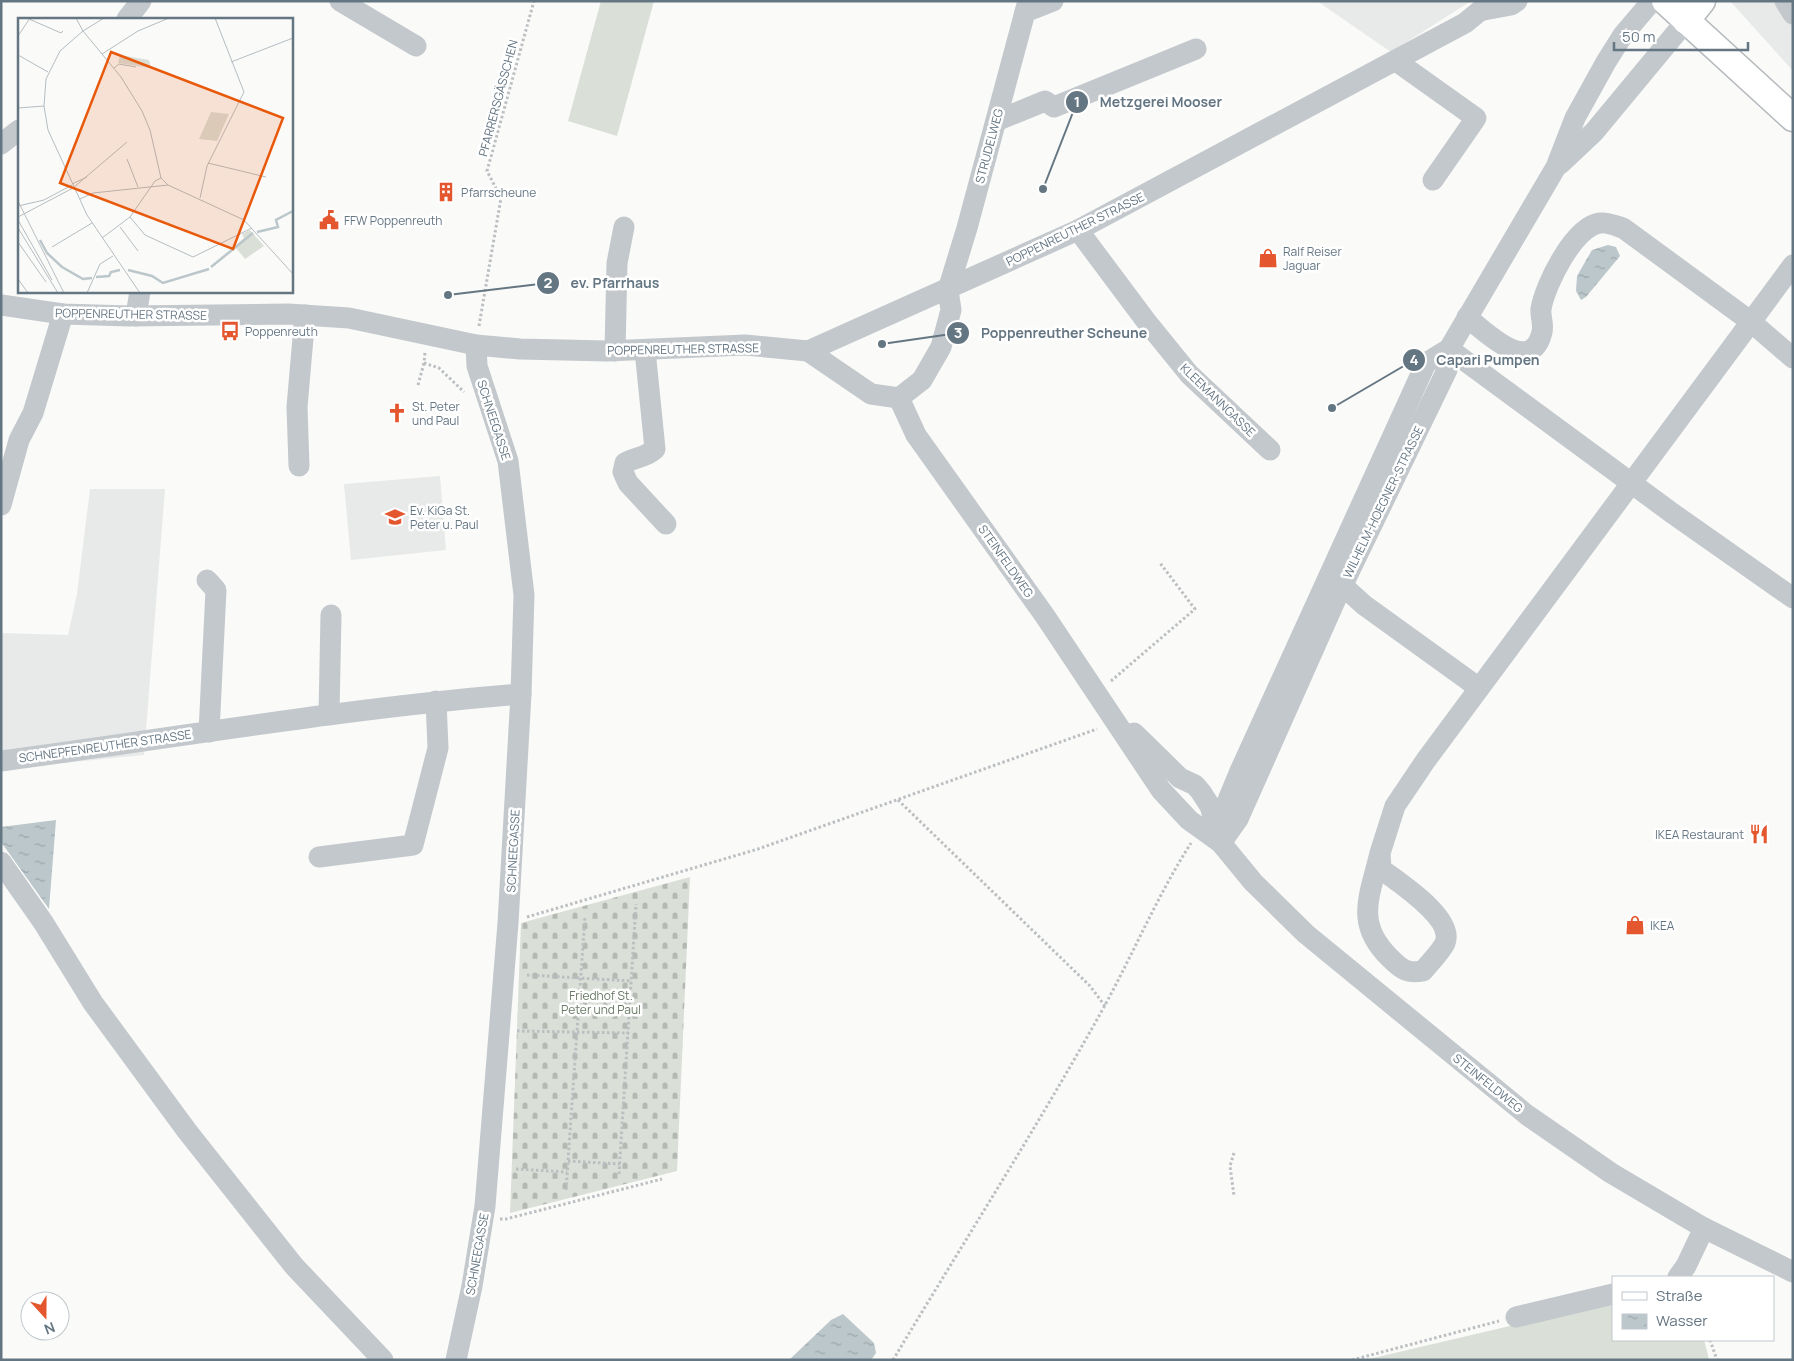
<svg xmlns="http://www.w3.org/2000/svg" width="1794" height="1361" font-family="Manrope,sans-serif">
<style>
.built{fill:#e8e9e9}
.cemetery{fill:url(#cemetery-stones)}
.garden{fill:#dadfd7}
.water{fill:url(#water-ripples)}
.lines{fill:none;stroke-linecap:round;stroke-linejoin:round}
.major-casing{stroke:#b5babe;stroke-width:29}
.path{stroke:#bbbfc2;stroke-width:3;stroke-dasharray:2.5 2.5;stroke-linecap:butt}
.minor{stroke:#c3c8cc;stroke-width:21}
.major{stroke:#fff;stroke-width:26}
.labels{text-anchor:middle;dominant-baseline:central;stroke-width:5;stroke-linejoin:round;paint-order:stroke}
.street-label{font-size:12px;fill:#657683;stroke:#fff}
.poi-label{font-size:12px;fill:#657683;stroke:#fff;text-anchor:start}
.park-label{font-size:12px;fill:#687a64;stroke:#fff}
.inset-river{fill:none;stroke:#bbc7cb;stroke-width:2.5}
.inset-road{fill:none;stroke:#b5bdc2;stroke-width:1}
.view{fill:#e8590c;fill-opacity:0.15;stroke:#e8590c;stroke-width:2.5}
.inset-edge{fill:none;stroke:#657683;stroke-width:2.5}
.leader{fill:none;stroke:#657683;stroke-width:2}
.callout-dot{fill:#657683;stroke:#fff;stroke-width:2}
.mark-label{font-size:15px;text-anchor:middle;font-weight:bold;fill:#fff}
.callout-label{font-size:14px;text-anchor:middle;font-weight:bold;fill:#657683;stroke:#fff;stroke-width:5;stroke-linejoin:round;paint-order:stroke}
</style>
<defs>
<pattern id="cemetery-stones" width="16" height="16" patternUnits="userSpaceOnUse" patternTransform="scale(1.25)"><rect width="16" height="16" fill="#dadfd7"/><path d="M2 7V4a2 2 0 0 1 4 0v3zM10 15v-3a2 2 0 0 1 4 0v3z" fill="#b4b9b4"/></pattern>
<pattern id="water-ripples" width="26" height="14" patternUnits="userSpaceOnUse" patternTransform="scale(1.25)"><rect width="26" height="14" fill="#bbc7cb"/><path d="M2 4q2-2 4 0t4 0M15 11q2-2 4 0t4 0" fill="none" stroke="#9ca6aa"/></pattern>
</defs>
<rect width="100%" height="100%" fill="#fafaf8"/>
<g class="built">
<path d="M1317,1H1471L1391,52Z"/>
<path d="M1730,1H1793V71Z"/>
<path d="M440,476L446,550L351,560L344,484Z"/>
<path d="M90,489H165L144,755L1,769V633L68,635L77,594Z"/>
</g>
<path class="cemetery" d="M690,877L677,1171L510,1213L521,923Z"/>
<g class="garden">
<path d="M601,1H654L617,136L568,121Z"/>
<path d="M1613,1302V1340H1704L1709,1359H1369Z"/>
</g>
<g class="water">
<path d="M1608,245L1616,247L1620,256L1586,297L1581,300L1576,291L1577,276L1592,250Z"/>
<path d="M56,820L49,909L1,842V827Z"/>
<path d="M843,1314L874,1343L876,1353L871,1360H789L831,1320Z"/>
</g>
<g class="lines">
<defs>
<g id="major">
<path d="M1665,1L1793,118"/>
<path d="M1686,21L1702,1"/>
</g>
</defs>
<use href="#major" class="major-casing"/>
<g class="path">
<path d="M479,326L501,198L487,171L534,1"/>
<path d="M425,353L424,363L439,368L464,392"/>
<path d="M418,385L424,363"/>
<path d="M1111,681L1195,609L1160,563"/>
<path d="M898,800L1090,986L1105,1006"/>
<path d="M527,917L758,849L1097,729"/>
<path d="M527,975L632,981"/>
<path d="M517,1031L629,1033"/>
<path d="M1234,1153L1230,1166L1234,1196"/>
<path d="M568,1161L620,1164"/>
<path d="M516,1169L567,1172"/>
<path d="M619,1174L636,904"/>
<path d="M566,1190L585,916"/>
<path d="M500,1219H506L662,1179"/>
<path d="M1710,1340L1717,1360"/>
<path d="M893,1360C960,1248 1031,1137 1095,1023C1129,964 1154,901 1191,843"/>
<path d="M1352,1360L1499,1321"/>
</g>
<g class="minor">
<path d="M340,1L416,46"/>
<path d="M1785,1L1793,14"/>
<path d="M1484,10L1511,5L1517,1"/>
<path d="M1025,12L1053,1"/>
<path d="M127,19L141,1"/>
<path d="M1396,61L1476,118L1433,180"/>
<path d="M996,121L1045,101L1054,107L1196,49"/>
<path d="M1,144L19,130"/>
<path d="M1560,164L1594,132L1686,21"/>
<path d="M1078,230L1146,321L1189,374L1270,450"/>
<path d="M1,305L63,314L129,316L288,314L349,318L476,345L520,349L607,351L745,345L808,351L1078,230L1465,23L1492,1"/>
<path d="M136,316L140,291"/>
<path d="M1467,317C1484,331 1531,378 1542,332C1544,324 1540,316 1541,309C1545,285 1574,226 1600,223C1608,222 1616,226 1623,228L1750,321L1793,358"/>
<path d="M1449,349L1672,513L1793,598"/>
<path d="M645,350L655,449C647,457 636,457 625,463L623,472L628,483L666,524"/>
<path d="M615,351L617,263L624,227"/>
<path d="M808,351L871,394L899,398L922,380L941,347L951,310L948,290L967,228L1028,1"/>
<path d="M899,398L916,435L1045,616L1161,790L1189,820L1221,843L1253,882L1306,934L1527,1115L1611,1173L1704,1228L1793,1272"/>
<path d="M299,466L297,407L305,315"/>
<path d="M1,505L19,440L33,413L63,314"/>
<path d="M207,580L216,590L209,732"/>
<path d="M1343,586L1364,605L1479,688"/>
<path d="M329,714L331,615"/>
<path d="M1134,733L1180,778L1195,785L1201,792L1210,806L1218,833"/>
<path d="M1,761C174,738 347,708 521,694"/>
<path d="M1221,843L1238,819L1335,601L1447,370L1449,349L1556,167L1575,118L1606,62L1623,35L1652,1"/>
<path d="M1221,843L1223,812L1240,771L1426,363L1449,349"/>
<path d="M1380,853C1370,896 1354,923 1390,958C1401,969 1407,974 1423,971C1430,962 1441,952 1445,943C1455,918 1398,882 1381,869L1380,853L1395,806L1426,760L1793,265"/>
<path d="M319,857L413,845L438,748L436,701"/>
<path d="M1,862L43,922L93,1003L187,1131L294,1266L383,1360"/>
<path d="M1678,1277L1686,1266L1704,1228"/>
<path d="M1516,1317L1613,1294"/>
<path d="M456,1360L472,1286L485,1206L508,923L521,694L524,595L508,461L477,366L476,345"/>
</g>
<use href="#major" class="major"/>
</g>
<defs>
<symbol id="building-bare" viewBox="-9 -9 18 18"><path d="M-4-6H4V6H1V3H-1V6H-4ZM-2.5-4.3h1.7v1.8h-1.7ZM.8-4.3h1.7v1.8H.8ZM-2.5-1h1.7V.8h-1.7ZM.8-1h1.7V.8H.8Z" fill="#e4572e" stroke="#fff" stroke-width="2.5" paint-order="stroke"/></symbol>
<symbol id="civic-bare" viewBox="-9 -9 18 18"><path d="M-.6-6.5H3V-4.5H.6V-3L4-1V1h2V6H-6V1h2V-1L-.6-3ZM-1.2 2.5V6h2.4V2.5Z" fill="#e4572e" stroke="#fff" stroke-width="2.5" paint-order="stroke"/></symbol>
<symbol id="shop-bare" viewBox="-9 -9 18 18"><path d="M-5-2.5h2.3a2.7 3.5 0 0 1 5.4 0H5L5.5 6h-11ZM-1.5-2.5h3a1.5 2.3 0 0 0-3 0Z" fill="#e4572e" stroke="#fff" stroke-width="2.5" paint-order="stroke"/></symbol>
<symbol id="bus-bare" viewBox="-9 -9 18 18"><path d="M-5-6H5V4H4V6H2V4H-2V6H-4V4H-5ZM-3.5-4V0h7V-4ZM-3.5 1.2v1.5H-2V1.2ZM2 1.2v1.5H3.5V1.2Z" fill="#e4572e" stroke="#fff" stroke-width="2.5" paint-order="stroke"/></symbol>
<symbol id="church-bare" viewBox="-9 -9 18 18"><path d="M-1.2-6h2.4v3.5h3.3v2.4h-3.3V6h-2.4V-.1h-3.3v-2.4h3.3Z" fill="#e4572e" stroke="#fff" stroke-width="2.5" paint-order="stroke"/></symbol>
<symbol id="school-bare" viewBox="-9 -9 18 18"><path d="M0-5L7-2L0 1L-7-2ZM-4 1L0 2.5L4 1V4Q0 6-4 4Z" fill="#e4572e" stroke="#fff" stroke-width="2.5" paint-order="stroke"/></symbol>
<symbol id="restaurant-bare" viewBox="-9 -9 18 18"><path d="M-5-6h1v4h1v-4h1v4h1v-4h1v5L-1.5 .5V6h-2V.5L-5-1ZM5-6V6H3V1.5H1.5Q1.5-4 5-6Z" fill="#e4572e" stroke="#fff" stroke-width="2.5" paint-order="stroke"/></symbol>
</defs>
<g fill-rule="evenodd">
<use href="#building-bare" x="432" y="178" width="28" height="28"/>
<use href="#civic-bare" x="315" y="206" width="28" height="28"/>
<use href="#shop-bare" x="1254" y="244" width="28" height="28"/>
<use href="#bus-bare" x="216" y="317" width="28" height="28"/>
<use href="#church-bare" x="383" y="399" width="28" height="28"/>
<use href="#school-bare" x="381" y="503" width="28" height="28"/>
<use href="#restaurant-bare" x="1745" y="820" width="28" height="28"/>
<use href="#shop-bare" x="1621" y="911" width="28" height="28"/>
</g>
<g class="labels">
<g class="street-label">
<text transform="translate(498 98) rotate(-75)">PFARRERSGÄSSCHEN</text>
<text transform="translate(989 146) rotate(-75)">STRUDELWEG</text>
<text transform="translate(1075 229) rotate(-26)">POPPENREUTHER STRASSE</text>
<text transform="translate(131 314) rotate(1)">POPPENREUTHER STRASSE</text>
<text transform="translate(683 349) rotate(-1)">POPPENREUTHER STRASSE</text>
<text transform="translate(1218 400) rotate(44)">KLEEMANNGASSE</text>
<text transform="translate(494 420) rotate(72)">SCHNEEGASSE</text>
<text transform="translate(1383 502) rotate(-64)">WILHELM-HOEGNER-STRASSE</text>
<text transform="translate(1006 561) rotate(55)">STEINFELDWEG</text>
<text transform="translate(105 746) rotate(-8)">SCHNEPFENREUTHER STRASSE</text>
<text transform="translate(513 851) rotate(-87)">SCHNEEGASSE</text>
<text transform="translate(1488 1083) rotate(39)">STEINFELDWEG</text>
<text transform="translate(477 1254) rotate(-80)">SCHNEEGASSE</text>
</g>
<g class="poi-label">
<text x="461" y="192">Pfarrscheune</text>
<text x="344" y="220">FFW Poppenreuth</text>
<text x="1283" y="251">Ralf Reiser<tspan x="1283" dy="14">Jaguar</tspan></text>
<text x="245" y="331">Poppenreuth</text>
<text x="412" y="406">St. Peter<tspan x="412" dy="14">und Paul</tspan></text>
<text x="410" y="510">Ev. KiGa St.<tspan x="410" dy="14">Peter u. Paul</tspan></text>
<text x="1744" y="834" text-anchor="end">IKEA Restaurant</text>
<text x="1650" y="925">IKEA</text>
</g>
<g class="park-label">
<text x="601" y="995">Friedhof St.<tspan x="601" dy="14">Peter und Paul</tspan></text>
</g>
</g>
<g transform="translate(18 18)">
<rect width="275" height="275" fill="#fafaf8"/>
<path d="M232,212L246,228L227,241L218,230L193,250L226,220L224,216Z" fill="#dadfd7"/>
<path d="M193,94L211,96L199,123L181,121Z" fill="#dadfd7"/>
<path d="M102,37L131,42L133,50L100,45Z" fill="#dadfd7"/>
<path class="inset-river" d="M239,214L260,209L258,202L275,193M22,222L29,235L44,249L65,261L74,260M193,249L235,215M110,252L134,258L145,265L191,251M78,259L91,258L93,254L102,252"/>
<path class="inset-road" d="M58,0L65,13L42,33L28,61L26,88L30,112L69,197L122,275M86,0L65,13L103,59L124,93L132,112L143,160L150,167M11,1L43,15L45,13M0,18L12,0M84,36L120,13L151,0M0,37L30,54M213,44L275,20M96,50L101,46L118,49M0,90L26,88M109,141L120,169M190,145L248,159M54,166L69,159M55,170L109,124M182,180L189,148L226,74L197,0M62,181L75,175L150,167L226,202L275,256M0,183L46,275M0,188L26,182L54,167M0,199L55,170M112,199L127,217L175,239L234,210M0,202L34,262M102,209L120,233M0,210L40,275M84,220L112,199L137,163L143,160M0,224L28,264M34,229L74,205M0,261L10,275M69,275L82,246L95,238"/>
<path class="view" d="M93,34L265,100L215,231L42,165Z"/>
<rect width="275" height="275" class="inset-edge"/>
</g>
<path class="leader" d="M1043 189L1077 102M448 295L548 283M882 344L958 333M1332 408L1414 360"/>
<g class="callout-dot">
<circle cx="1043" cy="189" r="5"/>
<circle cx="448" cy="295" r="5"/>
<circle cx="882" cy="344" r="5"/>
<circle cx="1332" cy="408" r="5"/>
<circle cx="1077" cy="102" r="12"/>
<circle cx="548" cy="283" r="12"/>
<circle cx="958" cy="333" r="12"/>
<circle cx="1414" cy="360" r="12"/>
</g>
<g class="mark-label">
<text x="1077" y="107">1</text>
<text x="548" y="288">2</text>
<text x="958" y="338">3</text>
<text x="1414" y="365">4</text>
</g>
<g class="callout-label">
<text x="1161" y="107">Metzgerei Mooser</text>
<text x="615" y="288">ev. Pfarrhaus</text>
<text x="1064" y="338">Poppenreuther Scheune</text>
<text x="1488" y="365">Capari Pumpen</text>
</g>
<rect width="1794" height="1361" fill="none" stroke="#657683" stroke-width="5"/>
<rect x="1612" y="1276" width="162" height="65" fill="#ffffff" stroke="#c1c8cd"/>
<rect x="1622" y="1292" width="25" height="8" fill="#ffffff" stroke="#c1c8cd"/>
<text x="1656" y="1301" font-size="15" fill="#657683">Straße</text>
<rect x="1622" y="1314" width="25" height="15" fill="url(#water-ripples)" stroke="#c1c8cd"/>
<text x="1656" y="1326" font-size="15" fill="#657683">Wasser</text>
<g transform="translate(45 1316) rotate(159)"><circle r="24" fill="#ffffff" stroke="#c1c8cd"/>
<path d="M0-4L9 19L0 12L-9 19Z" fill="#e4572e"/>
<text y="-8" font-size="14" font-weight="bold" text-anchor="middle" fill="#657683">N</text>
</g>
<path d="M1614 42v8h134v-8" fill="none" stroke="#657683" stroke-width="2.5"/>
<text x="1622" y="42" font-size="15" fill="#657683" stroke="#ffffff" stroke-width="4" paint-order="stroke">50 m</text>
</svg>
